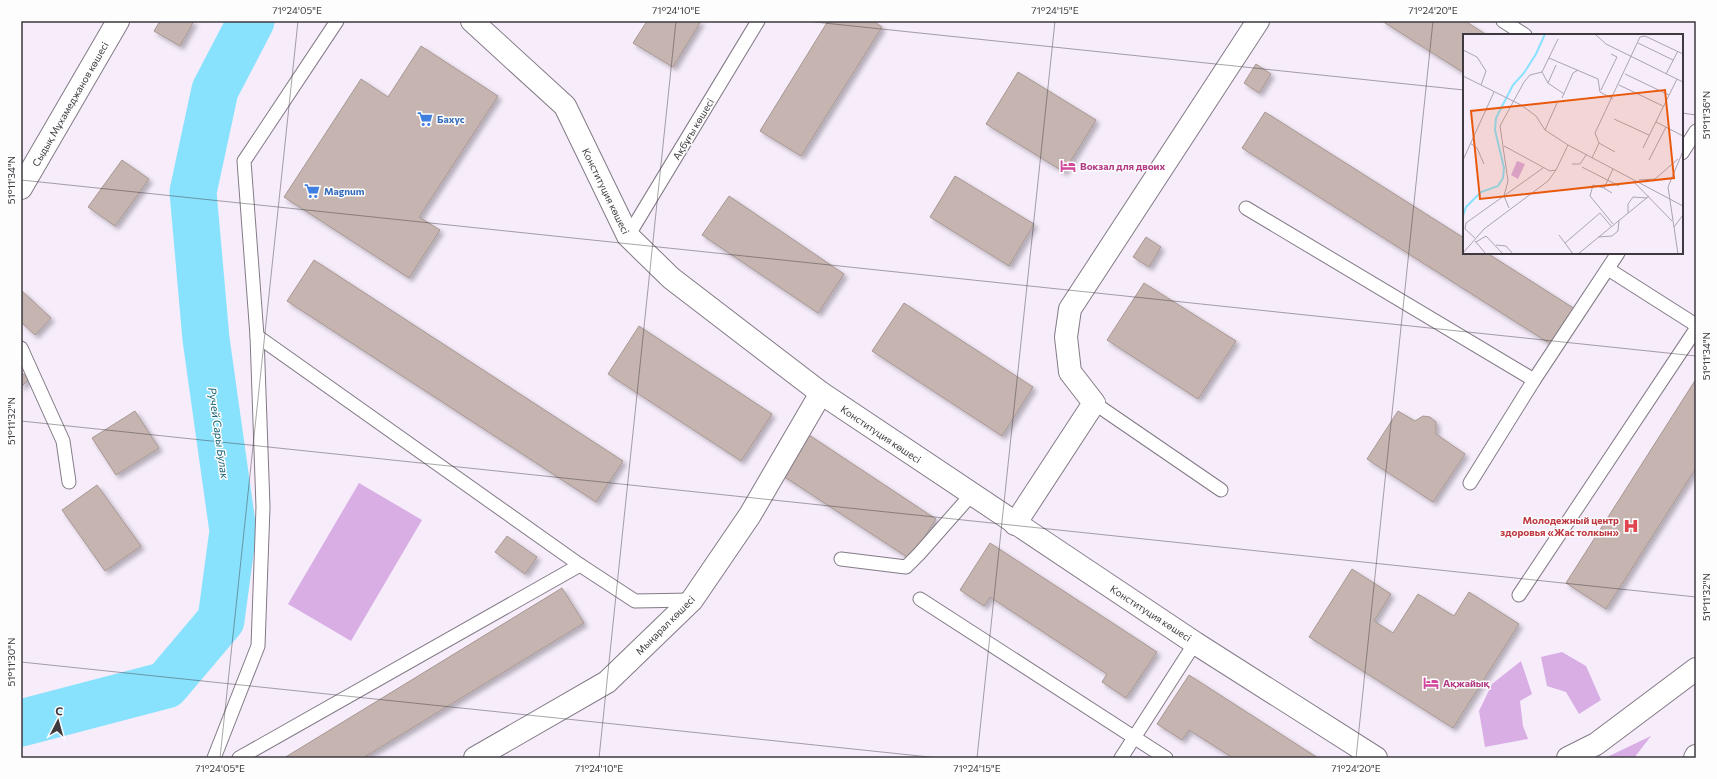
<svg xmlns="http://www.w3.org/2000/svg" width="1717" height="779" font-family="Commissioner,sans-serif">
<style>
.green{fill:#d8aee5}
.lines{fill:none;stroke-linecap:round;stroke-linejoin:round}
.river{stroke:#88e2fd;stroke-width:47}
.building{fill:#c5b4b0;stroke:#a89793;filter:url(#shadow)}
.lane-casing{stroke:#837a86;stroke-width:15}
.street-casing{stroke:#837a86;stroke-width:24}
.secondary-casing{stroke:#837a86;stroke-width:24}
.lane{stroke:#fff;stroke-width:13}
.street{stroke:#fff;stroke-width:22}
.secondary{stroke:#fff;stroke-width:22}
.ticks{fill:none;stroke:#3d393f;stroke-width:1;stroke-opacity:0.45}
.labels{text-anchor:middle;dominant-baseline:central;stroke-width:3;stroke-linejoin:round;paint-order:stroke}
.street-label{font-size:10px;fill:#3d393f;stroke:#fdfdfd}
.shop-label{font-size:10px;font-weight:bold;fill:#366cbe;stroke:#fdfdfd;text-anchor:start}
.hotel-label{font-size:10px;font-weight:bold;fill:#b23c85;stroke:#fdfdfd;text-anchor:start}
.health-label{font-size:10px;font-weight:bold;fill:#be3a42;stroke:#fdfdfd;text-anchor:end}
.water-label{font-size:11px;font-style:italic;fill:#166072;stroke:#fdfdfd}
.inset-river{fill:none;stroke:#88e2fd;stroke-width:2}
.inset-road{fill:none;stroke:#aca4af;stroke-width:1}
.view{fill:#e8590c;fill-opacity:0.15;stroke:#e8590c;stroke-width:2}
.inset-edge{fill:none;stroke:#3d393f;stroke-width:2}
.neatline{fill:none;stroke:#3d393f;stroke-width:1.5}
.ticks-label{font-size:10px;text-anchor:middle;fill:#3d393f}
</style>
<defs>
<filter id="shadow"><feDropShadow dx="3.5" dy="3.5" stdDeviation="2" flood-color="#0004"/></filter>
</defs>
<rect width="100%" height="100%" fill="#f6ecfa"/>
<g class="green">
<path d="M359,483L422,520L351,641L288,604Z"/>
<path d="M1562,652L1586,666L1601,700L1579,714L1566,692L1547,686L1541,657Z"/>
<path d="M1521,661L1532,694L1520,701L1523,726L1528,739L1485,747L1479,711L1492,684Z"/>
<path d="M1651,736L1634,758H1605Z"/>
</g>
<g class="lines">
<path class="river" d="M21,723L166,685L221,620L233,531L206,339L193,192L215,90L251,21"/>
</g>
<g class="building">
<path d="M160,21H194L180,46L154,31Z"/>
<path d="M647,21H701L673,67L633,43Z"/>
<path d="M828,21H873L882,27L801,156L760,131Z"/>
<path d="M1382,21H1465L1487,35H1464V73Z"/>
<path d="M421,46L498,96L419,217L440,230L409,278L284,197L361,79L388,97Z"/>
<path d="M1256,64L1271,74L1259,93L1244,83Z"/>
<path d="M1018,72L1096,120L1064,172L986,124Z"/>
<path d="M1265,112L1464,238V253H1487L1575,309L1552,345L1242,148Z"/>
<path d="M122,160L149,179L115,226L88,207Z"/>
<path d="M955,176L1034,224L1009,266L930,217Z"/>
<path d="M729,196L844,274L818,313L702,235Z"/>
<path d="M1146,237L1161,247L1149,267L1133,257Z"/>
<path d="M314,260L623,461L596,502L287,301Z"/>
<path d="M1144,283L1236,341L1198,399L1107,340Z"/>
<path d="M21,290L51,318L35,335L21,322Z"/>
<path d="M904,303L1033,387L1002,436L872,351Z"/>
<path d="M639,326L772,414L741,461L608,374Z"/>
<path d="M21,372L29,379L21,387Z"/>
<path d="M1696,379V468L1606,609L1566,583Z"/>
<path d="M135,411L159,448L116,475L92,438Z"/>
<path d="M1398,411L1415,421L1423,416L1430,417L1436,422V434L1465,454L1433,502L1367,459Z"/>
<path d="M806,433L936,519L910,559L780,474Z"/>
<path d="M97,485L141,546L105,571L62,510Z"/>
<path d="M507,536L537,557L525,574L495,552Z"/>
<path d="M990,543L1157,652L1126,698L1102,682L1107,674L990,597L984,606L960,590Z"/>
<path d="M1352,569L1391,594L1374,621L1393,633L1418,594L1454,616L1469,592L1519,624L1453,728L1309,637Z"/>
<path d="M562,588L584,623L363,758H284Z"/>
<path d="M1189,675L1318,758H1233L1189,730L1182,740L1157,724Z"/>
</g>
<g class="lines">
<defs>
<g id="lane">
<path d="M1503,21L1525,35"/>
<path d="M1682,153L1696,131"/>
<path d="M1246,208L1534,380"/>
<path d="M628,236L758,21"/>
<path d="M1608,269L1696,325"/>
<path d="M257,336L580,565L635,601L692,600"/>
<path d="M21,348L63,441L69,482"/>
<path d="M1094,403L1221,490"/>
<path d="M1470,483L1534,380L1618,253"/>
<path d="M841,559L906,567L919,554L971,495"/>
<path d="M1519,595L1696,329"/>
<path d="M920,599L1166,758"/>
<path d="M214,758L258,646L263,507L257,336L244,161L337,21"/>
<path d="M239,758L580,565"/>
<path d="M1121,758L1195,643"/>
</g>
<g id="street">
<path d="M21,188L118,21"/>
<path d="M1015,524L1094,403L1070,372L1066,337L1070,309L1258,21"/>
<path d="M475,758L607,682L692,600L750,515L821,393"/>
</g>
<g id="secondary">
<path d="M472,21L565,106L628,236L671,278L821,393L1195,643L1376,758"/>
<path d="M1568,758L1596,744L1696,669"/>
<path d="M1695,758L1696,756"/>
</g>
</defs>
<use href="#lane" class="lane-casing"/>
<use href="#street" class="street-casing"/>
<use href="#secondary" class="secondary-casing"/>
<use href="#lane" class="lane"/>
<use href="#street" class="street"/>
<use href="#secondary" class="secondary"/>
</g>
<path class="ticks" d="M805,21L1464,90M1682,113L1696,115M21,180L1696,356M21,421L1696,597M21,662L939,758M220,758L298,21M599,758L676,21M977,758L1055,21M1356,758L1433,21"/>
<defs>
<symbol id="supermarket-bare" viewBox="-9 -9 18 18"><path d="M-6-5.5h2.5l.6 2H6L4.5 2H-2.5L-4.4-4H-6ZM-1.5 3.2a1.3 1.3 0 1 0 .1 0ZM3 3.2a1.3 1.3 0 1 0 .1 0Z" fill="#3f7fe0" stroke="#fdfdfd" stroke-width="2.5" paint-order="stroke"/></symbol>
<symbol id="hotel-bare" viewBox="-9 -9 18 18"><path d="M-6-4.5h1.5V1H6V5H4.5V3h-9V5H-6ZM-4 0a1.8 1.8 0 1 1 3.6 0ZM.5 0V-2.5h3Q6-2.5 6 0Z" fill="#d1479c" stroke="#fdfdfd" stroke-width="2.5" paint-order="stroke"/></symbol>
<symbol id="hospital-bare" viewBox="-9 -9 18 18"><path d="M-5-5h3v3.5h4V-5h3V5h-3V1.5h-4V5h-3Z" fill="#e0444e" stroke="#fdfdfd" stroke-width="2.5" paint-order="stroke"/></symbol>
</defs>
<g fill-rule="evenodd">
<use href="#supermarket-bare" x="414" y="108" width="22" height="22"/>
<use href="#hotel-bare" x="1057" y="155" width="22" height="22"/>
<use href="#supermarket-bare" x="301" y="180" width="22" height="22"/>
<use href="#hospital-bare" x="1620" y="515" width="22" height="22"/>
<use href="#hotel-bare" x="1420" y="672" width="22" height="22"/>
</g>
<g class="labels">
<g class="street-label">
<text transform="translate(70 104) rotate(-60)">Сыдық Мұхамеджанов көшесі</text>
<text transform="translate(693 129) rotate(-59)">Ақбұғы көшесі</text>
<text transform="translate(606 191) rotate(64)">Конституция көшесі</text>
<text transform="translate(881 434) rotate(34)">Конституция көшесі</text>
<text transform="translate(1151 613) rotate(33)">Конституция көшесі</text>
<text transform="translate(665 625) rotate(-45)">Мыңарал көшесі</text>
</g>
<g class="shop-label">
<text x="437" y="119">Бахус</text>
<text x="324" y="191">Magnum</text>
</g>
<g class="hotel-label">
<text x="1080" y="166">Вокзал для двоих</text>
<text x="1443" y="683">Ақжайық</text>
</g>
<g class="health-label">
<text x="1619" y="520">Молодежный центр<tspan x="1619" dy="12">здоровья «Жас толкын»</tspan></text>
</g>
<g class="water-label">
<text transform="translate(219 433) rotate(82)">Ручей Сары Булак</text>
</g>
</g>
<g transform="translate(1463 34)">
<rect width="220" height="220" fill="#f6ecfa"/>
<path d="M54,127L62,130L55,145L48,141Z" fill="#d8aee5"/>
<path class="inset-river" d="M0,182L3,173L18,158L35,152L40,144L41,134L32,96L33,84L50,51L61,39L73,20L82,0"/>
<path class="inset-road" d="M132,0L143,10L220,48M175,9L210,26M0,16L14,23L23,37L18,51M86,24L135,45L137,58L150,65M79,38L85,49L101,60M162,40L206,61M203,40L215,17M0,42L58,71L73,82L82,96L105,111L220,172M85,49L93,31M156,51L200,72M138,56L154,23L148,20M99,64L110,39L115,36M151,85L186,101M193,88L220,102M82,96L94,69M7,109L14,114L21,130M136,109L152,118M41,112L87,137L93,136M180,114L214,45M129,124L136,109L132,99L177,3L182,2L220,20M0,126L31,58M186,126L203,93M109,130H117L123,121M119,133L156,152M176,146L192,145L215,125M170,147L209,187M141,154L130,151L127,162L150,190M149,159L141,154L150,135M46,174L41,162L45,147L37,92L61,48L67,41L79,38L95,5M165,179V170L170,163L184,164M211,193L220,181M96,201L102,209L137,179L148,192M135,203L149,202L155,197L156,186M12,204L2,195L3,189L80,134M12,207L23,220M13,208L23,202L40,220M102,209L110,220M33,211L43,212L50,220M0,219L21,195L85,147L93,136L105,111M115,220L186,162M215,220L205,153L220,117"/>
<path class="view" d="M202,56L211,144L17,165L8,77Z"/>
<rect width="220" height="220" class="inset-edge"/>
</g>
<rect width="1717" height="779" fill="none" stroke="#fdfdfd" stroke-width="44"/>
<g transform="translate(58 721) rotate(6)" stroke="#fdfdfd" stroke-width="3" paint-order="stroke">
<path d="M0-3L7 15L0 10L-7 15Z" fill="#3d393f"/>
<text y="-6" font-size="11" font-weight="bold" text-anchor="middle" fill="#3d393f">С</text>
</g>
<rect x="22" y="22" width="1673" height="735" class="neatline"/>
<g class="ticks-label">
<text x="297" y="14">71°24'05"E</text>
<text x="676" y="14">71°24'10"E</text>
<text x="1055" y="14">71°24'15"E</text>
<text x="1433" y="14">71°24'20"E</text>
<text transform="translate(1706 115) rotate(-90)" y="4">51°11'36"N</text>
<text transform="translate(11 180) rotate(-90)" y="4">51°11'34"N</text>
<text transform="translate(1706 356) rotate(-90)" y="4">51°11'34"N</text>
<text transform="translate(11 421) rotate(-90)" y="4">51°11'32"N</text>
<text transform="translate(1706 597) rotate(-90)" y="4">51°11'32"N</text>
<text transform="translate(11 662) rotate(-90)" y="4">51°11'30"N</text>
<text x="220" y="772">71°24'05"E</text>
<text x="599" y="772">71°24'10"E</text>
<text x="977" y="772">71°24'15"E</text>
<text x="1356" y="772">71°24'20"E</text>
</g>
</svg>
